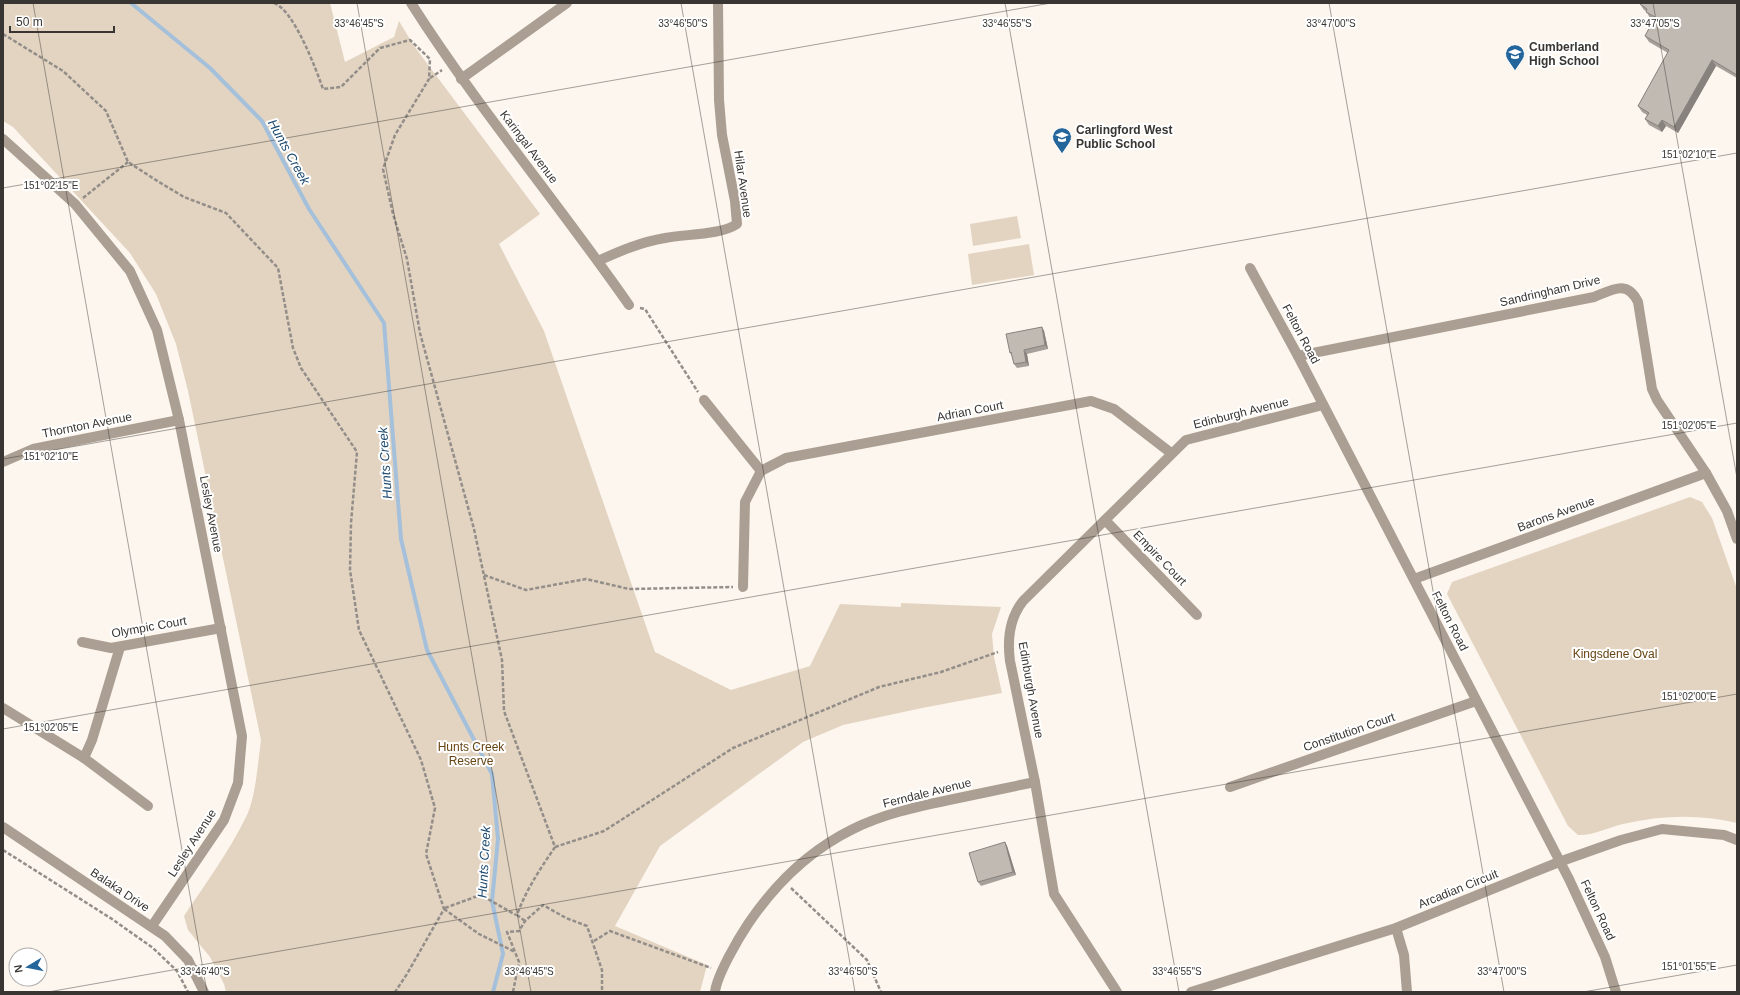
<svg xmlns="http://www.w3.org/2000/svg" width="1740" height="995" font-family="Arial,sans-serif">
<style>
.green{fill:#e3d4c1}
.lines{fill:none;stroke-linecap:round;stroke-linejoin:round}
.stream{stroke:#a4c0db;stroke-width:4}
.path{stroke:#938e89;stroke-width:2.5;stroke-dasharray:4 2;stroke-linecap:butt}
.minor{stroke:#aa9f92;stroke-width:10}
.wall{fill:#a6a09a}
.shaded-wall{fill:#87827d}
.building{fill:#c1bab3;stroke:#87827d}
.ticks{fill:none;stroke:#383532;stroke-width:1;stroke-opacity:0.45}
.labels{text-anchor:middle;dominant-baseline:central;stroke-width:4;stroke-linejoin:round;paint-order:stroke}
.poi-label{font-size:12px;font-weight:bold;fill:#383532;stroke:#fff;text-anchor:start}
.street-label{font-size:12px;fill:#383532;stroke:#fff}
.park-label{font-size:12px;fill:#674413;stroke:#fff}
.water-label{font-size:13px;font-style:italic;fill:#1f4b70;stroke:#fff}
.ticks-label{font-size:10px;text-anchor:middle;fill:#383532;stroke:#fff;stroke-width:4;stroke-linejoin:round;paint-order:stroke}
</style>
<rect width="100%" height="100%" fill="#fdf6ee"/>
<g class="green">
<path d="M3,3H330L345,62L394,37L399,21L414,46L540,214L499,244L544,331L655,652L731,690L810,666L840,604L901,607V603L1001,607L992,634L994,657L1002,693L922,708L843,725L803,742L660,846L615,926L707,965L700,992H226L224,984L210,957L188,930L184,916C206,883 230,850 247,815C256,795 258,761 261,740L188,391L176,344L156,294L130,253L13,127L3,121Z"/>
<path d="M1017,216L1021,238L973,246L970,224Z"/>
<path d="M1029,244L1034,275L972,285L968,254Z"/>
<path d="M1690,497L1702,502L1712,518L1737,589V823C1699,814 1662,815 1623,824C1609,827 1593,836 1578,835L1568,826L1447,594L1452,582Z"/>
</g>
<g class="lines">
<path class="stream" d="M131,3L210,68L262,121L309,209L384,323L401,539L427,650L492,774L498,839L492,901L503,954L493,992"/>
<g class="path">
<path d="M274,3C294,10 316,69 323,89L341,87L380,48L410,40L430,59L429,79L395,135L383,169L393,214L407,259L420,333L474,529L502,660L504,711L555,847C540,869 526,890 517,915L525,921"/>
<path d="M3,34L63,71L106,111L128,162L159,182L184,197L226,213L278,268L293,348L301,368L357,452L351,523L350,570L359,630L421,760L435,808L426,854L444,909L407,974L395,992"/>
<path d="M430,78L442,70"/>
<path d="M83,198L128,162"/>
<path d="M640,308L645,309L698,392"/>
<path d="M484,575L526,590L586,579L629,589L733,587"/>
<path d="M555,847L604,831L733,748L879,687L941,672L998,652"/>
<path d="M3,850L112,919L153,948L177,971L188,992"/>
<path d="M791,888L867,960L881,992"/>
<path d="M445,908L483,894L486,898L516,915"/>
<path d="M444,909L479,934L515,952"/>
<path d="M594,941L610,931L711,968"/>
<path d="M513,992L519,962L507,932L519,931L525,921L543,905L566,918L587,926L602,970V992"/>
</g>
<g class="minor">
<path d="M411,3C478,108 558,203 629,305"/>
<path d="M461,79L567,3"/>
<path d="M3,139L75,204L130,271L157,330L179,420L242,736L238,783L224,820L152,926"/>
<path d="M598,261C620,251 641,242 665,238C685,234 721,235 737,224L735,201L722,135L719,100L718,3"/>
<path d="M1250,268L1298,356L1569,879L1605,957L1616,992"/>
<path d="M1298,356L1594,297C1612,290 1627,279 1638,302L1652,389L1657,400L1706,473L1727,511L1737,539"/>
<path d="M704,400L761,471"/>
<path d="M3,462L33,449L179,420"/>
<path d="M1105,520L1197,615"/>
<path d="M1414,579L1706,473"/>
<path d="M743,587L745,502L761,471L786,458L1091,401L1114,409L1171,453"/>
<path d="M82,642L111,648L221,628"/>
<path d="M3,708L84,758L92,740L120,647"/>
<path d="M84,758L148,806"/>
<path d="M1230,787L1476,701"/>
<path d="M3,827L165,936L188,960L204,992"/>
<path d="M1396,928L1404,955L1407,992"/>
<path d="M715,992C717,975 738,939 748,924C775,884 810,850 853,829C883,814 916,807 949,800C978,794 1006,788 1035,782"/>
<path d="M1117,992L1054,894L1035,782L1010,661C1007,639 1009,619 1023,601L1186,440L1323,405"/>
<path d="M1191,992L1396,928L1559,862L1621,840L1662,829L1724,835L1737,840"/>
</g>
</g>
<g class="wall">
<path d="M1737,3V78L1716,66L1678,133L1666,126L1662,132L1649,125L1645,119L1647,115L1642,112L1638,106L1668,53L1649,42L1645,36L1654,20L1650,18L1646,11L1644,10L1640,4Z"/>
<path d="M1042,327L1044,331L1048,349L1027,354L1029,366L1017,368L1014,364L1012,356L1010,353Z"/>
<path d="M1005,842L1007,846L1016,875L981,886L978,882Z"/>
</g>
<g class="shaded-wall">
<path d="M1712,60L1716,66L1678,133L1674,127Z"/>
<path d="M1662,120L1666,126L1662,132L1658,126Z"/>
<path d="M1042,327L1044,331L1048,349L1045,345Z"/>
<path d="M1024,350L1027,354L1029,366L1026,362Z"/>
<path d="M1005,842L1007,846L1016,875L1013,872Z"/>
</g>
<g class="building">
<path d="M1641,3H1737V75L1712,60L1674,127L1662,120L1658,126L1645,119L1649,113L1638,106L1669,50L1645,36L1655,17L1646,12L1647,9L1640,4Z"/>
<path d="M1042,327L1045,345L1024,350L1026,362L1014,364L1011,352L1010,353L1006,334Z"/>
<path d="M1005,842L1013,872L978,882L969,853Z"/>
</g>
<path class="ticks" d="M33,3L207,992M357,3L531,992M681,3L855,992M1005,3L1179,992M1329,3L1504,992M1653,3L1737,478M3,188L1051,3M3,459L1737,153M3,729L1737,423M48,992L1737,694M1583,992L1737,965"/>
<defs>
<symbol id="school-pin" viewBox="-11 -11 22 30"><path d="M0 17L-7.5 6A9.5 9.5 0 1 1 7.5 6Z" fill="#24659b" stroke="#fff"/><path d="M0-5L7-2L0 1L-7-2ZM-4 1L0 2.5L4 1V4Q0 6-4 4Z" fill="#fff"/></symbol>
</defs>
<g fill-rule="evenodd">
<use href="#school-pin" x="1504" y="43" width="22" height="30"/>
<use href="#school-pin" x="1051" y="126" width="22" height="30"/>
</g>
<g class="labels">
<g class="poi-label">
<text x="1529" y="47">Cumberland<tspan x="1529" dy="14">High School</tspan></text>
<text x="1076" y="130">Carlingford West<tspan x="1076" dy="14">Public School</tspan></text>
</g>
<g class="street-label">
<text transform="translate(529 147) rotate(53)">Karingal Avenue</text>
<text transform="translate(743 184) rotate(82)">Hilar Avenue</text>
<text transform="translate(1550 291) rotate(-13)">Sandringham Drive</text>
<text transform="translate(1301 334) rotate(62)">Felton Road</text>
<text transform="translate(970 411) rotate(-11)">Adrian Court</text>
<text transform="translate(1241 413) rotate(-14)">Edinburgh Avenue</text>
<text transform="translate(87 425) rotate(-11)">Thornton Avenue</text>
<text transform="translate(211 514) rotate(79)">Lesley Avenue</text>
<text transform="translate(1556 514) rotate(-20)">Barons Avenue</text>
<text transform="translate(1160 558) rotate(46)">Empire Court</text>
<text transform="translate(1450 621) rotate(63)">Felton Road</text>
<text transform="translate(149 627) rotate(-10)">Olympic Court</text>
<text transform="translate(1031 690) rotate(80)">Edinburgh Avenue</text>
<text transform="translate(1349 732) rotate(-19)">Constitution Court</text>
<text transform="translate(927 793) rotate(-14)">Ferndale Avenue</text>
<text transform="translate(192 843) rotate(-57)">Lesley Avenue</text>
<text transform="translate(1458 889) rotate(-22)">Arcadian Circuit</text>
<text transform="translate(120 890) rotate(34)">Balaka Drive</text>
<text transform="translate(1598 910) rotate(65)">Felton Road</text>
</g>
<g class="park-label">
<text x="1615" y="654">Kingsdene Oval</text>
<text x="471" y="747">Hunts Creek<tspan x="471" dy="14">Reserve</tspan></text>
</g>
<g class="water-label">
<text transform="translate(289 152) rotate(61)">Hunts Creek</text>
<text transform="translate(385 463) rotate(-94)">Hunts Creek</text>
<text transform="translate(484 862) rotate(-87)">Hunts Creek</text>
</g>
</g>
<g class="ticks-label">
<text x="359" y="27">33°46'45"S</text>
<text x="683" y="27">33°46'50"S</text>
<text x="1007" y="27">33°46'55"S</text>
<text x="1331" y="27">33°47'00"S</text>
<text x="1655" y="27">33°47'05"S</text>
<text x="1689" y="158">151°02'10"E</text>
<text x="51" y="189">151°02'15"E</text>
<text x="1689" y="429">151°02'05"E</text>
<text x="51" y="460">151°02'10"E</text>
<text x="1689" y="700">151°02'00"E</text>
<text x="51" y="731">151°02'05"E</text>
<text x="1689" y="970">151°01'55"E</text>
<text x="205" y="975">33°46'40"S</text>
<text x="529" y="975">33°46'45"S</text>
<text x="853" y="975">33°46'50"S</text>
<text x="1177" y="975">33°46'55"S</text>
<text x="1502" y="975">33°47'00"S</text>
</g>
<rect width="1740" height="995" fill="none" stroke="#383532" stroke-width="8"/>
<g transform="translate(28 967) rotate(260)"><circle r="19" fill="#ffffff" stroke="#afaead"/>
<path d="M0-3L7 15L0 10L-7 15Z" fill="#24659b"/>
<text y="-6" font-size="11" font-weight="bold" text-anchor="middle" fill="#383532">N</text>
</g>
<path d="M10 26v6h104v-6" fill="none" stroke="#383532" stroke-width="2"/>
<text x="16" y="26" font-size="12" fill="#383532" stroke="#ffffff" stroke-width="3" paint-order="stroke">50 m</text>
</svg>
